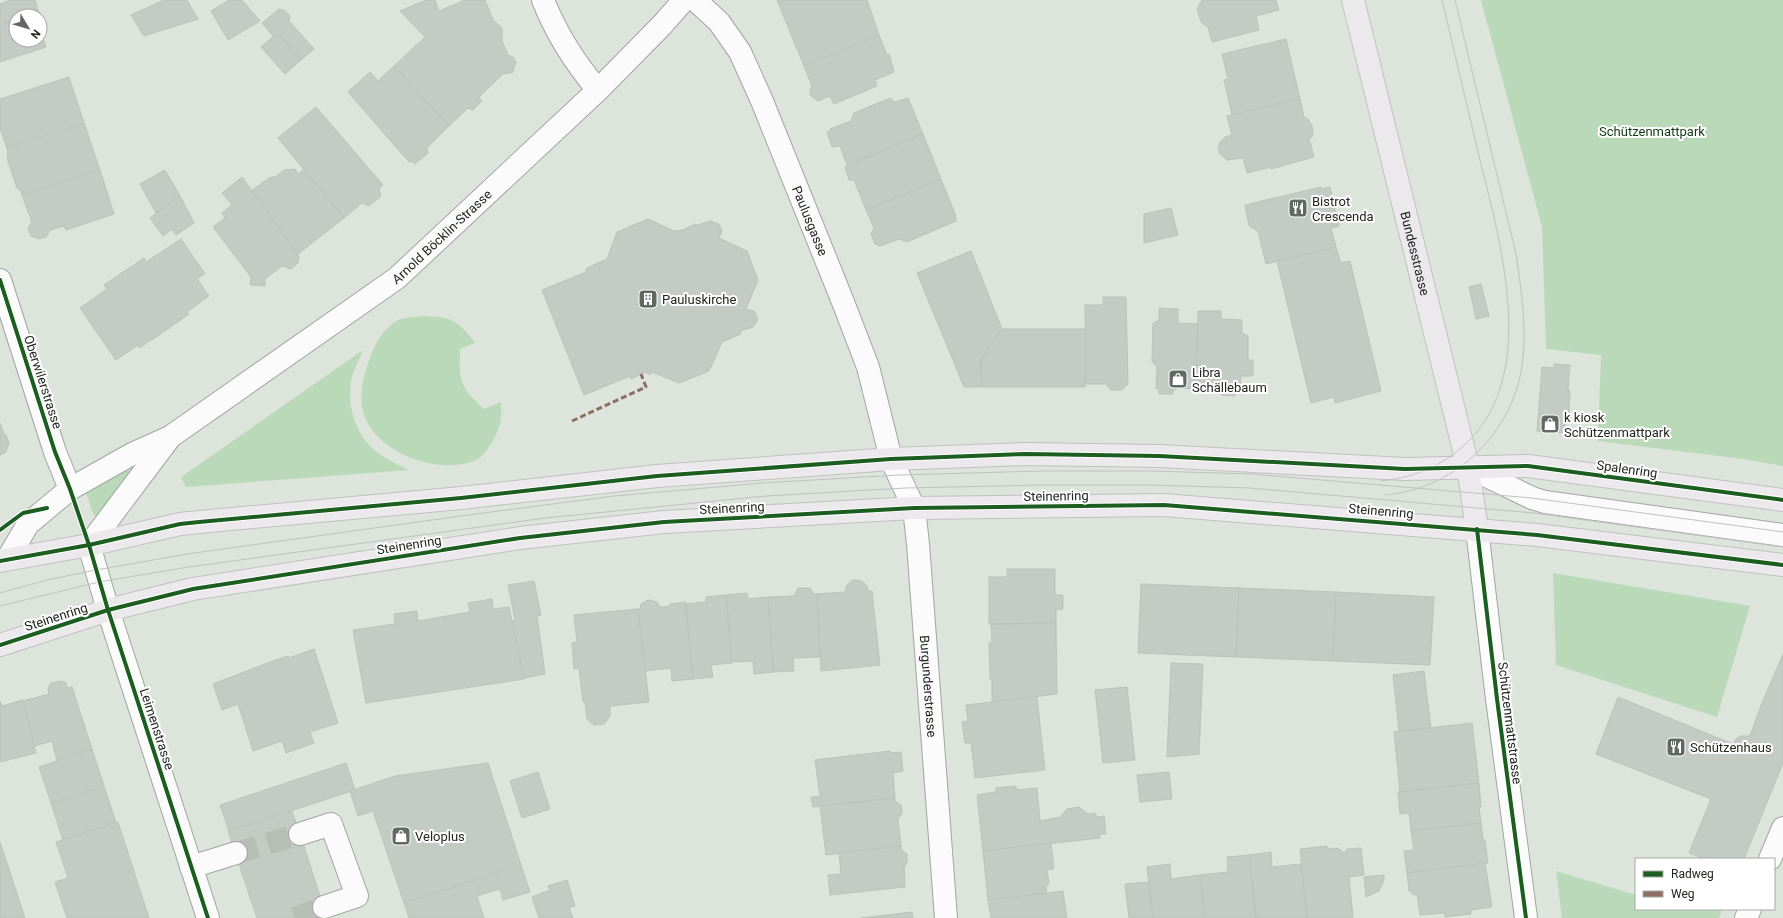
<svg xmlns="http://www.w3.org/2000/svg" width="1783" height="918" font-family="Roboto,sans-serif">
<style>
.green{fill:#bad9b9}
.building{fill:#c4cac4;stroke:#bdc2bc}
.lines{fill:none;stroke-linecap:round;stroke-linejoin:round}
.minor-tunnel{stroke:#b7beb6;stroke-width:22;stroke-dasharray:22 11;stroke-linecap:butt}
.minor-casing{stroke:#a0a6a0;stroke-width:24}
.major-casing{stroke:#bec2bd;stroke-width:24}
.minor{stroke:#fafbfa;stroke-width:22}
.major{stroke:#ece9ec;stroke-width:22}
.tram{stroke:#c0c2c0;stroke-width:1}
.quiet{stroke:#8d6e63;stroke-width:3;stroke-dasharray:6 3;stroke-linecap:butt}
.cycleway-casing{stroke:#fff;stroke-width:6}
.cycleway{stroke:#1b5e20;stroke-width:4}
.labels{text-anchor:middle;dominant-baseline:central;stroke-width:4;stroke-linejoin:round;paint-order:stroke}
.park-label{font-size:13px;fill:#103913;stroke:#fff}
.poi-label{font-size:13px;fill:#202620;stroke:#fff;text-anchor:start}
.street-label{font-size:13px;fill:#202620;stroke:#fff}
</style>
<rect width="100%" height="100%" fill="#dde4dc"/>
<g class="green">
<path d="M1481,0H1783V466L1743,459L1598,441L1601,355L1546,349L1542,227Z"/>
<path d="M425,316C452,317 459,321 475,343L460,349C459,383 460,386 484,409L501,402C501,409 502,417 500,424C498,433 486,455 478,459C442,477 377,454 364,415C358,396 363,376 370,358C375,343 383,329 398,320C405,317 417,317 425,316Z"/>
<path d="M363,350C360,357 356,365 353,373C344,403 356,441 384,457C392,462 401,466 409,470L186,487L181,477Z"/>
<path d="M128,467L131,474L103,515L94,516L86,493Z"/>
<path d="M1553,573L1750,606L1717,717L1556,665Z"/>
<path d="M1556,871L1636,895V909H1722L1719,918H1562Z"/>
</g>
<g class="building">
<path d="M10,0H35L40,16H16V20L0,25V4Z"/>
<path d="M164,0H187L198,19L144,36L131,15Z"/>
<path d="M229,0H242L260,21L228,40L211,11Z"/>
<path d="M426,0H435L439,11L465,0H485L493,20L502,28V41L508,55L513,57L516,62L513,72L510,73L503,74L479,97L482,101L473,110L468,108L449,126L394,66L425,37L400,11Z"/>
<path d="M777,0H867L879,35L804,66Z"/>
<path d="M1202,0H1276L1279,10L1256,16L1259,30L1212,42L1208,27L1201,22L1197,9Z"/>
<path d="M279,9L285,11L290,16L289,21L314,49L301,60L277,33L273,36L262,23Z"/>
<path d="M16,20V40H40V31L46,47L0,62V25Z"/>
<path d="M277,33L301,60L285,74L261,47Z"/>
<path d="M879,35L887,55L889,54L894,72L875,80L877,86L834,104L830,96L818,101L811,96L810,91L812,86L804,66Z"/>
<path d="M1286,39L1300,99L1232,115L1224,80L1228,79L1222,54Z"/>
<path d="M394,66L449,126L427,148L428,153L415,164L411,161L409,162L348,92L370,72L378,81Z"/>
<path d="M69,77L84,123L7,148L0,128V99Z"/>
<path d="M890,98L895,102L908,98L923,134L847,165L840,146L832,147L827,132L831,131L830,129L851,121L854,113Z"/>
<path d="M1300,99L1304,117L1308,119L1312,126L1313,132L1312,137L1309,138L1314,157L1271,169V167L1247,173L1243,158L1227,160L1220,154L1218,149L1220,142L1225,137L1232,135L1227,116Z"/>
<path d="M316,107L383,185L379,189L381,196L369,206L362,203L344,218L278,138Z"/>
<path d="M84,123L100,170L22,195L21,191L17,188L7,158L8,152L7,148Z"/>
<path d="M923,134L941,179L866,210L854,180H849L845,167Z"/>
<path d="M295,169L298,174L304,169L344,218L298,254L251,191L269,178L277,176L284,170Z"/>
<path d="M100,170L114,214L66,230L64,226L50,230L46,237L38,239L31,236L28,228L32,222L22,195Z"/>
<path d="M165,170L180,196L156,213L140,184Z"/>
<path d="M242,177L299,256L298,263L291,269L282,266L265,279V286L250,285L251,277L213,227L225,218L222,213L232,205L222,193Z"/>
<path d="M941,179L956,216H955L956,221L907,242L899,239L880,246L875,244L871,234L874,228L866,210Z"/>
<path d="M1321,187L1322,189L1330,187L1339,226L1331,228L1336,247L1266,264L1258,231L1249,226L1245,205Z"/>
<path d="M180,196L194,223L176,235L172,229L163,236L150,218Z"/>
<path d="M1171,208L1178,235L1144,243V214Z"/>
<path d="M648,219L674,231L683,230L695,224L698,225L710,221L719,224L722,231L719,238L747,251L758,280L746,309L754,311L758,319L753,327L740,331L741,334L722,342L709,371L679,383L652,372L650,375L646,372L631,379L630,376L584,395L542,290L586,272L587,268L607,259L617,232Z"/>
<path d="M181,239L205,274L197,279L209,296L187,312L189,314L165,331L139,348L138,345L116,360L80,308L107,289L104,285L144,258L146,262Z"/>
<path d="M1336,247L1341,263L1350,261L1381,391L1335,403L1334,397L1311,403L1277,261Z"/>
<path d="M971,251L1002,329L981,360L982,387H964L917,273Z"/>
<path d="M1481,284L1489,316L1476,319L1469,287Z"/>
<path d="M1103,297H1126L1128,384L1122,390H1111L1106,384H1086L1085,305H1103Z"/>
<path d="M1159,308L1178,309V323L1198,324L1196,389L1176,388V390L1173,389V394H1159V389H1156L1157,367L1152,361L1153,323L1159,320Z"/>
<path d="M1198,311H1221V319L1242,320V333L1248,336V360H1253V376H1241L1240,390L1236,391L1235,396L1221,395V391H1218V389H1196Z"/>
<path d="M1002,329H1086L1085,387H982L981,360Z"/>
<path d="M1554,364L1570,365L1568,390L1570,391L1569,412H1566L1565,433L1537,431L1542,367L1554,368Z"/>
<path d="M0,423L4,434L6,435L9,443L6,452L0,455Z"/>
<path d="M1007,569H1055V595H1063V609L1056,610V623L989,624V577H1007Z"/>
<path d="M853,580L862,581L867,586L868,591H872L880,665L821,671L817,594L845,592L847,585Z"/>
<path d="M534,581L541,615L537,616L545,674L524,678L512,621L515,620L508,585Z"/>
<path d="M1141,584L1239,588L1236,657L1138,653Z"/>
<path d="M798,588H810L814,594H817L820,657L793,658L794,671L773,672L768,597L794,596Z"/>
<path d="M1239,588L1336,592L1333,661L1236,657Z"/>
<path d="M1336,592L1434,597L1430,665L1333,661Z"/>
<path d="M747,593L748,599L768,597L773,672L754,674L753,661L732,662L726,595Z"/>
<path d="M726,595L732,663L711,665L713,677L693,679L686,604L706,602V597Z"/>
<path d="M492,599L493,609L509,607L524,679L366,703L353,630L395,624L394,614L417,611L418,621L470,612L468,603Z"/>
<path d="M648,600L657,602L660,607L670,606V604L685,602L693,679L672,681L671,668L644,671L638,609H640L641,604Z"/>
<path d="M638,609L649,702L610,706V716L604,724L594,725L587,719L585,702H583L579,668L574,669L572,643L577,642L574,615Z"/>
<path d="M1056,623L1057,694L992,702V679H990L989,643H992L991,624Z"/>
<path d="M314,649L338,723L310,732L314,743L286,753L282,741L253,751L238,704L222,710L213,684L273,661L288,656L289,658Z"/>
<path d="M1783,654V763L1744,859H1705L1689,853L1711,799L1596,754L1618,697L1733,744L1736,739L1741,736H1749L1751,733L1762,703Z"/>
<path d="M1171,663L1203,664L1199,754L1167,757Z"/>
<path d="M1424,671L1431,728L1399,731L1393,675Z"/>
<path d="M61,681L66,683L67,688L72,687L92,749L57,761L52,741L34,746L23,701L49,694L48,688L51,683Z"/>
<path d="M1127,687L1135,760L1103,763L1095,690Z"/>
<path d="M1037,697L1045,770L975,778L971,743H965L962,722L968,721L966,705Z"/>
<path d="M23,700L36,753L0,762V701L2,706Z"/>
<path d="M1472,723L1479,783L1400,792L1394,732Z"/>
<path d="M92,749L104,786L51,803L39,767Z"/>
<path d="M890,751L891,753L901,752L903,771L893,773L895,798L813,807L811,797L820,796L815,760Z"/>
<path d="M346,763L355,790L229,831L220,805Z"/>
<path d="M488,763L521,865L404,903L373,811L358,816L350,791L395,776Z"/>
<path d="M538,772L550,809L522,818L510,781Z"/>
<path d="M1169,772L1172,799L1140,802L1137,775Z"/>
<path d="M1479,783L1481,807H1479L1481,823L1411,831L1409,813L1400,814L1398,792Z"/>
<path d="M104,786L116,822L63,840L51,803Z"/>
<path d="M1015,786L1018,790L1037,788L1040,821L1060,817L1067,809L1079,807L1088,814L1096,813V817L1104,816L1106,834H1100V838L983,851L977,795L995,792L996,788Z"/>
<path d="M895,798V801L901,805L902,813L898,819L901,846L826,855L820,806Z"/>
<path d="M292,811L300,834L327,918H257L228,831Z"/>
<path d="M118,822L149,918H67L55,882L68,878L56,842Z"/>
<path d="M1481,823L1483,840H1485L1488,863L1407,873L1404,851L1414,850L1411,831Z"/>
<path d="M0,842L25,918H0Z"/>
<path d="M1051,843L1054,869L1047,870L1049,883L1046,887L1047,894L988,900L983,851Z"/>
<path d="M901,846V849L907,854V862L904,868L905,887L830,895L828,875L841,874L839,853Z"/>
<path d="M1327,846V849L1338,848L1344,853L1347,849L1361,848L1364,875L1349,877L1353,918H1307L1300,849Z"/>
<path d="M1271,852L1272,867L1301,864L1307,918H1256L1249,855Z"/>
<path d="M1249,855L1256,918H1205L1200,875L1228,872L1227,857Z"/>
<path d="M1485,863L1492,907L1471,910V914L1445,917V913L1420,915L1417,894L1414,895L1409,891L1407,873Z"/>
<path d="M1170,864L1171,879L1200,875L1205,918H1153L1147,867Z"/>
<path d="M521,865L530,892L503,900L500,889L477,896L484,918H409L404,903Z"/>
<path d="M1384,875V880L1379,891L1366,897L1364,877Z"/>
<path d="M567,880L575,906L569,908L573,918H539L532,897L550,890L548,886Z"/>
<path d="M1149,882L1153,918H1129L1125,884Z"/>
<path d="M1063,891L1067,918H991L988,900Z"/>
<path d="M912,912L913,918H861Z"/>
</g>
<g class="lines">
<g class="minor-tunnel">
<path d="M236,853L300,834"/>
<path d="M295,918L324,907"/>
</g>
<defs>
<g id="minor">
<path d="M543,0C556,33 575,63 598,90"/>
<path id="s1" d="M695,0L719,22L740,52L762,101L843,302L868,367L891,459L914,508L918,544L946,918"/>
<path d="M0,280L55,452L70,489"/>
<path d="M168,440L89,545L108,610L208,918"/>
<path d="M1468,467L1532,498L1545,502L1783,535"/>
<path d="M1477,529L1497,699L1526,918"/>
<path id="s2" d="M8,558L28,524L70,489L132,454L170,437L397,278L598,90L662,25L684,0"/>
<path d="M300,834L331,824L357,896L324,907"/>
<path d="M1770,859L1783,828"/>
<path d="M191,867L236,853"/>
<path d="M1746,918L1750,909"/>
</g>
<g id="major">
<path id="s3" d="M1353,0L1468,467L1477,529"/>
<path d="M0,561L89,545L180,524L199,522L461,498L657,476L891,459L1026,454L1159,456L1405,469L1528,466L1783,500"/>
<path d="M0,645L108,610L193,589L520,538L664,522L914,508L1164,505L1537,535L1783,565"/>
</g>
</defs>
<use href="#minor" class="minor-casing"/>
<use href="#major" class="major-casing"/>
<use href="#minor" class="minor"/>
<use href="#major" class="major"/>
<g class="tram">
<path d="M1381,481C1411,478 1438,468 1461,448C1542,380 1500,242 1479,156C1467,104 1454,52 1442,0"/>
<path d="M1385,495C1448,490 1503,443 1519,381C1529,341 1522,294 1516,254L1455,0"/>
<path d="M0,593L47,580L96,570L187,554L461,516L614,496L762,483L898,475L1043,471H1151L1251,474L1532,498L1783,532"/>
<path d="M0,606L99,582L189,567L545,518L766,496L905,488L1042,485H1150L1250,488L1534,513L1783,547"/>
</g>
<path class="quiet" d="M572,421L646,387L641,374"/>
<defs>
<g id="cycleway">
<path d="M0,280L55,452L70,489L89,545L108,610L208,918"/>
<path d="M1477,529L1497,699L1526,918"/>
<path d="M0,530L23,513L47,508"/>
<path d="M0,561L89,545L180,524L199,522L461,498L657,476L891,459L1026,454L1159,456L1405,469L1528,466L1783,500"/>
<path d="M0,645L108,610L193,589L520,538L664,522L914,508L1164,505L1537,535L1783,565"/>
</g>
</defs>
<use href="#cycleway" class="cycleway-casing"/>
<use href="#cycleway" class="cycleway"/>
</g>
<defs>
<symbol id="restaurant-square" viewBox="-11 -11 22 22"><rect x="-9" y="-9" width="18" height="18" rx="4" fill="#626862" stroke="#fff"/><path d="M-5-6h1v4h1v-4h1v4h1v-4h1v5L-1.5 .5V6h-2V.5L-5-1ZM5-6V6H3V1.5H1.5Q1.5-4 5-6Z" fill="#fff"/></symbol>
<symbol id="building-square" viewBox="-11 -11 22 22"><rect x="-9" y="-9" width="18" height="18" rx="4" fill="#626862" stroke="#fff"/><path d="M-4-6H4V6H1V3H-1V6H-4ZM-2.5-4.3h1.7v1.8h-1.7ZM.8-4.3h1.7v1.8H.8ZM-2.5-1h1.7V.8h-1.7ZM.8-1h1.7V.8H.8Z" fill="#fff"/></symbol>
<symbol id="shop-square" viewBox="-11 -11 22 22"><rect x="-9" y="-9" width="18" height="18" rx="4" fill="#626862" stroke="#fff"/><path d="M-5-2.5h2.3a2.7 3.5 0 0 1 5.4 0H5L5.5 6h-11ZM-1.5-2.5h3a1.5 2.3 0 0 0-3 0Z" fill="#fff"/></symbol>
</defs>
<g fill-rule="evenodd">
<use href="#restaurant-square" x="1287" y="197" width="22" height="22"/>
<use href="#building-square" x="637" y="288" width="22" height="22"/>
<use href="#shop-square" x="1167" y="368" width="22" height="22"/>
<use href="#shop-square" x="1539" y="413" width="22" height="22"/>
<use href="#restaurant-square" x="1665" y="736" width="22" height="22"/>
<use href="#shop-square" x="390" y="825" width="22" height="22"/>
</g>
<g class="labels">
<g class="park-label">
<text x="1652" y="131">Schützenmattpark</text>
</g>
<g class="poi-label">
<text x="1312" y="201">Bistrot<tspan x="1312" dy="15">Crescenda</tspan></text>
<text x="662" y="299">Pauluskirche</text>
<text x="1192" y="372">Libra<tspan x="1192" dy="15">Schällebaum</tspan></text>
<text x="1564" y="417">k kiosk<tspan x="1564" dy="15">Schützenmattpark</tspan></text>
<text x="1690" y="747">Schützenhaus</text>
<text x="415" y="836">Veloplus</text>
</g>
<g class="street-label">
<text stroke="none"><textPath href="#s1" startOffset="252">Paulusgasse</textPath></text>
<text stroke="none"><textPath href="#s2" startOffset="545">Arnold Böcklin-Strasse</textPath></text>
<text stroke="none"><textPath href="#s3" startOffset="261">Bundesstrasse</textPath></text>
<text transform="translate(43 382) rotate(72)">Oberwilerstrasse</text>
<text transform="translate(1627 469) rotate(8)">Spalenring</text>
<text transform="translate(1056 496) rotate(-1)">Steinenring</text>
<text transform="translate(732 508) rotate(-3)">Steinenring</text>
<text transform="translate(1381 511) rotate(5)">Steinenring</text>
<text transform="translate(409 545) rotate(-9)">Steinenring</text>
<text transform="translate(56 617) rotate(-18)">Steinenring</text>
<text stroke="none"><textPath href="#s1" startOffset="737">Burgunderstrasse</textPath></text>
<text transform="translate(1510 723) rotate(83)">Schützenmattstrasse</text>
<text transform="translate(157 729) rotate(72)">Leimenstrasse</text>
</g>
</g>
<rect x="1635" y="858" width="140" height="52" fill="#ffffff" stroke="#a6a8a6"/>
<rect x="1643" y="871" width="20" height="6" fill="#1b5e20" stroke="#a6a8a6"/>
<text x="1671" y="878" font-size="12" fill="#202620">Radweg</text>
<rect x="1643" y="891" width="20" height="6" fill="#8d6e63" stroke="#a6a8a6"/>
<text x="1671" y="898" font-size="12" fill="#202620">Weg</text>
<g transform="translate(28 28) rotate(128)"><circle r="19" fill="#ffffff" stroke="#a6a8a6"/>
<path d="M0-3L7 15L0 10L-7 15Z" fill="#626862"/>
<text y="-6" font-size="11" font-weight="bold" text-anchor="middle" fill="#202620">N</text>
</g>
</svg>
